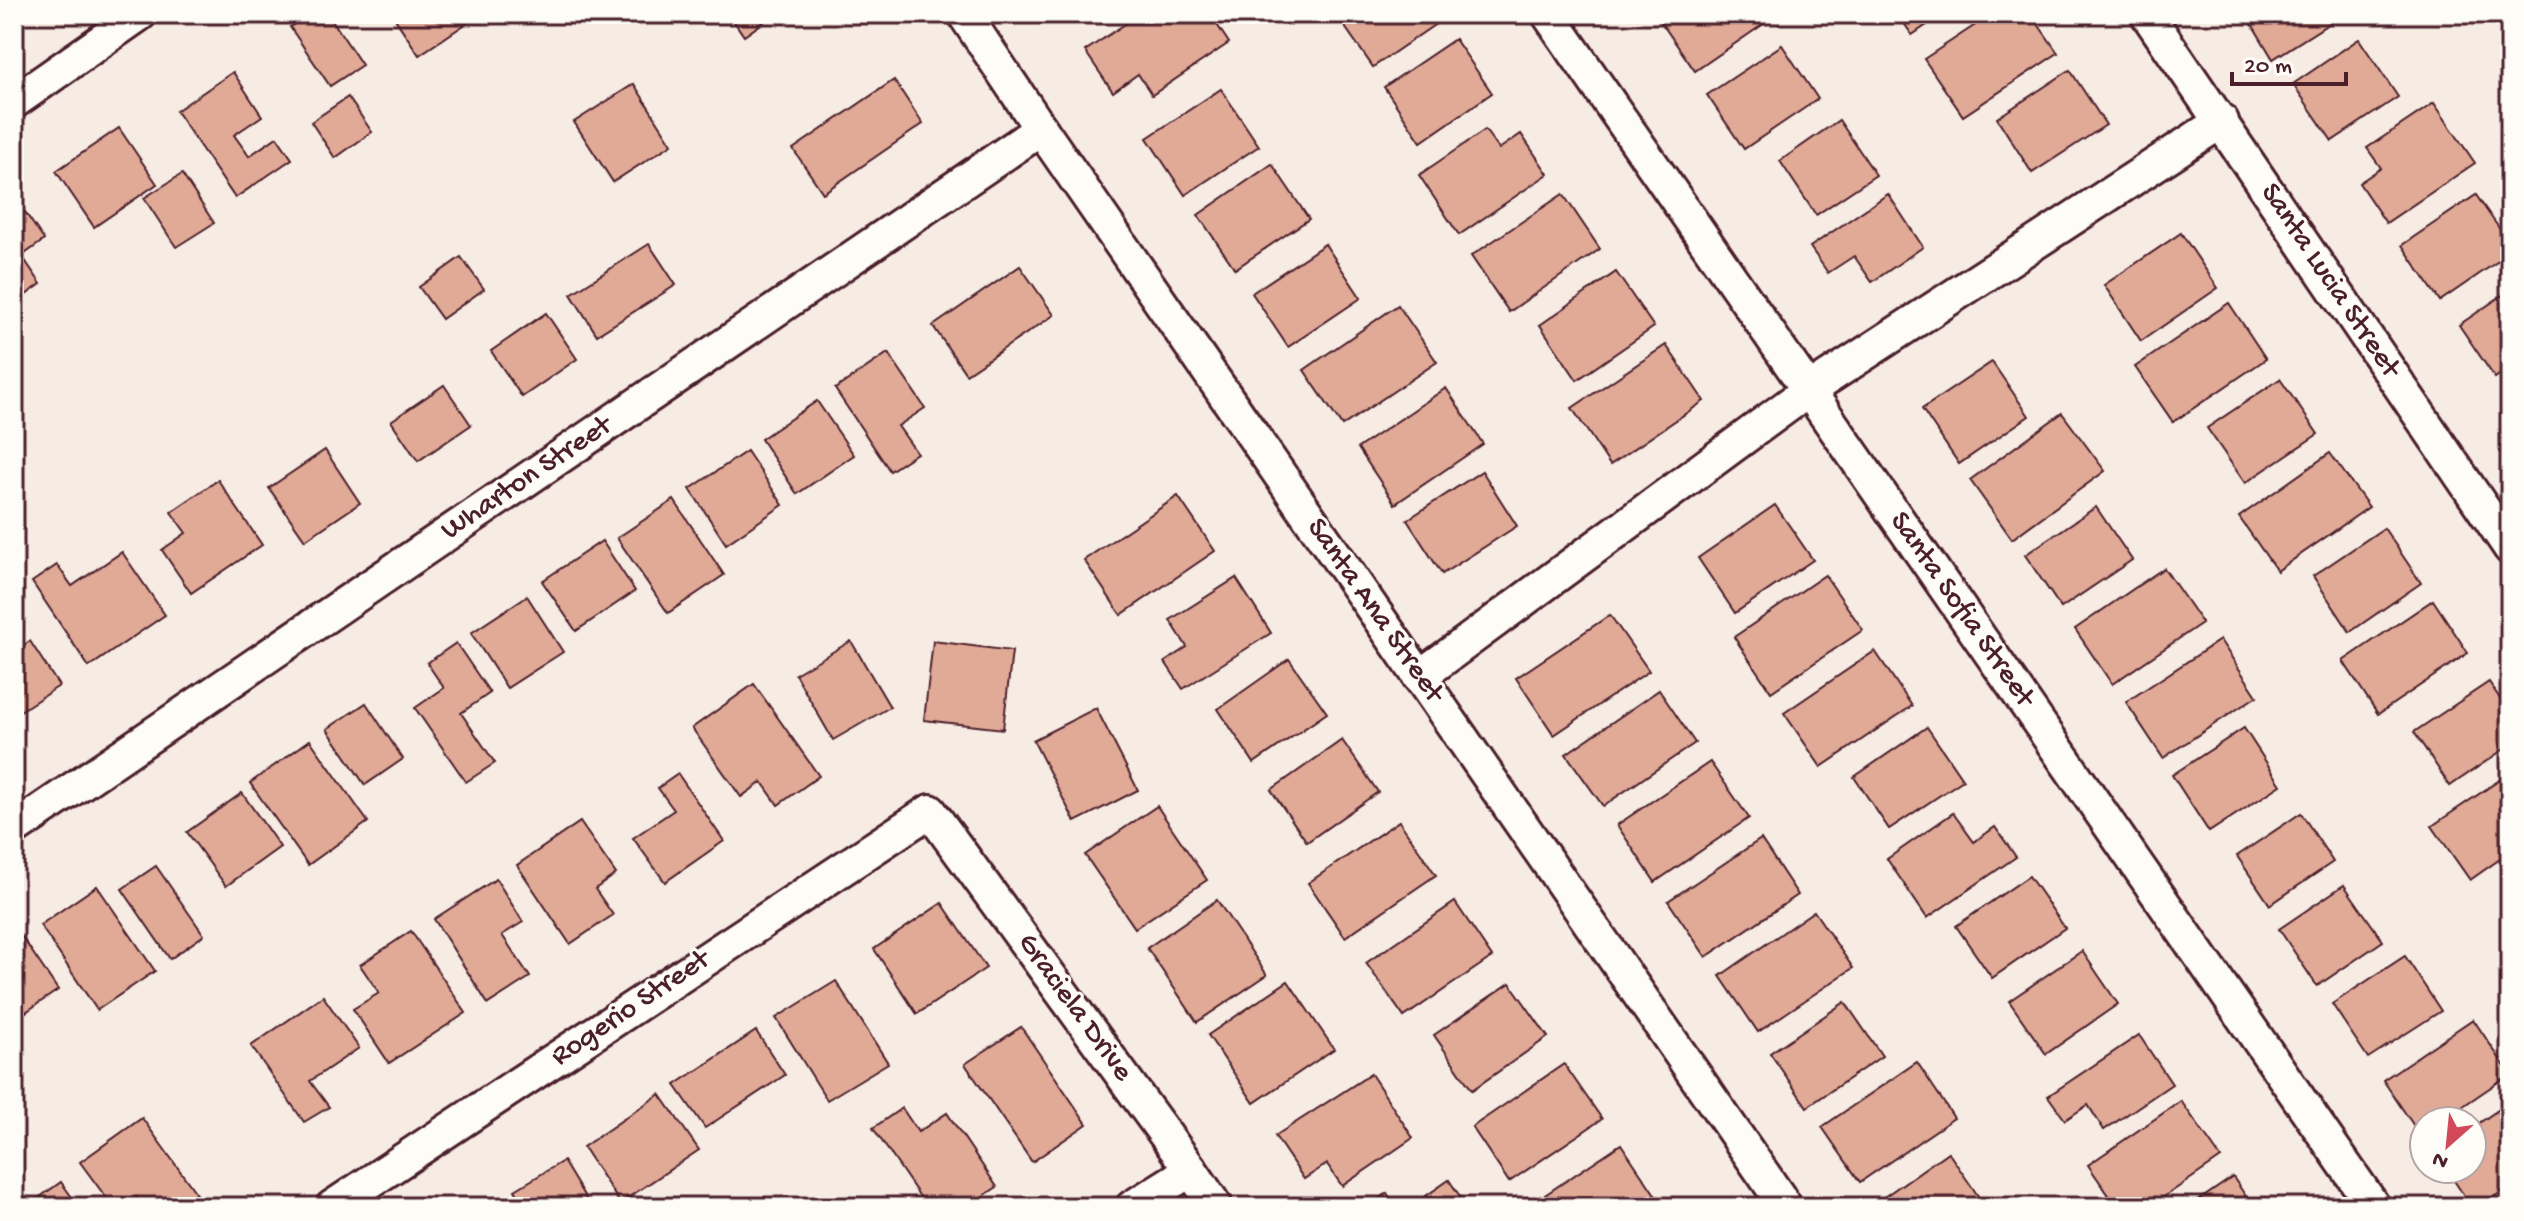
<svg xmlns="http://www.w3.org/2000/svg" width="2524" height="1221" font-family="'Gochi Hand',sans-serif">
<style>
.building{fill:#e1aa97;stroke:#4a1f2b;stroke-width:2}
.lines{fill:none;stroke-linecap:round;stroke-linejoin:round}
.minor-casing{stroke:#4a1f2b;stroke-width:38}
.minor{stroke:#fdfcf7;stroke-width:32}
.labels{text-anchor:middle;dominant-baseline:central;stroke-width:6;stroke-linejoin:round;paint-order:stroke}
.street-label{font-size:30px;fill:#4a1f2b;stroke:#fdfcf7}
</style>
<rect width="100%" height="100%" fill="#f7ece4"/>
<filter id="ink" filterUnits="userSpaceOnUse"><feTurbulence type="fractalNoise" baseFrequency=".0125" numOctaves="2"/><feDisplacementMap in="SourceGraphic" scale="16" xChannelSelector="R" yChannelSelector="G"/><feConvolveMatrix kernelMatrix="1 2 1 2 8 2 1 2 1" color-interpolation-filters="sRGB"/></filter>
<g filter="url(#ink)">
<g class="building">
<path d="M309,14H328L362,65L330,86L290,27Z"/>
<path d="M392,14H461L467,23L419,55Z"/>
<path d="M729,14H775L744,36Z"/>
<path d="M1140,14H1210L1229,43L1152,95L1138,74L1113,92L1085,51Z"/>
<path d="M1336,14H1440L1443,19L1373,67Z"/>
<path d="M1763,14L1768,21L1695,71L1656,15Z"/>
<path d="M1898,14H1943L1912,35Z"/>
<path d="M1992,14H2031L2058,53L1963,116L1924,59Z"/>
<path d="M2246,14H2344L2273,59Z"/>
<path d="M1455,39L1492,93L1421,142L1384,87Z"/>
<path d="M2359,39L2398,97L2332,141L2293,84Z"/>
<path d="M1782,45L1818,99L1744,149L1707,95Z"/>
<path d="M2070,70L2106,125L2032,173L1997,118Z"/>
<path d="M233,72L262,116L234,135L249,156L277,137L292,159L235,198L176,111Z"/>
<path d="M894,80L923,124L823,193L793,149Z"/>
<path d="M634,84L672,144L613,182L574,122Z"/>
<path d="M1221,89L1259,146L1185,195L1147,138Z"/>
<path d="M348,97L372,132L335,158L311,122Z"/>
<path d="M2434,103L2475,163L2386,223L2359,183L2381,168L2367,148Z"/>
<path d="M1839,120L1876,175L1816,215L1780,161Z"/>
<path d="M119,128L157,184L94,227L56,171Z"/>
<path d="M1485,130L1499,149L1521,134L1548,174L1459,235L1419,175Z"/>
<path d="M1272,164L1309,219L1235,269L1198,215Z"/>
<path d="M182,174L214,223L176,247L144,198Z"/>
<path d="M1563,194L1600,249L1509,312L1471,256Z"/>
<path d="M1888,194L1923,247L1872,282L1854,256L1828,273L1810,247Z"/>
<path d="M2476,195L2510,244V253L2440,301L2402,245Z"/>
<path d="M25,212L44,240L22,256L41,284L19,300L14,293V219Z"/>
<path d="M2181,233L2218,288L2141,341L2104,285Z"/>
<path d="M649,244L676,285L597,335L571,294Z"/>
<path d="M1325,244L1361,298L1288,347L1252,293Z"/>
<path d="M461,257L484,289L442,319L419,287Z"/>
<path d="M1020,266L1054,315L966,374L933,326Z"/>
<path d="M1616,272L1654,327L1577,380L1540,325Z"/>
<path d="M2510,290V367L2495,378L2459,325Z"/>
<path d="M2229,303L2266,359L2173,422L2135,367Z"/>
<path d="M1398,305L1437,362L1342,426L1304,370Z"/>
<path d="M546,313L577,359L522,397L491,351Z"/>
<path d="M1666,345L1704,401L1610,465L1572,408Z"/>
<path d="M888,353L925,408L898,426L917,453L890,471L835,389Z"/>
<path d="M1992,362L2029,416L1959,464L1922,409Z"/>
<path d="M2280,379L2318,434L2245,483L2207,428Z"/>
<path d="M444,385L471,425L418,461L391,421Z"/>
<path d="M1446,388L1483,444L1395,504L1358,448Z"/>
<path d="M817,401L854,455L797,494L761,439Z"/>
<path d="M2062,413L2105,471L2012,539L1970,480Z"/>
<path d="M325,450L360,503L305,540L269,488Z"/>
<path d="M747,451L783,505L726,544L690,489Z"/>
<path d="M2330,453L2369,507L2277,571L2239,517Z"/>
<path d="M1482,471L1517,526L1442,574L1407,520Z"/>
<path d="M218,480L262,545L191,593L162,550L186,533L171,512Z"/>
<path d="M1178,496L1215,551L1121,615L1084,560Z"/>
<path d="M674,500L724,575L668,613L617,538Z"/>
<path d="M1775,505L1813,560L1735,613L1698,558Z"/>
<path d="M2096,507L2132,560L2061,608L2025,555Z"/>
<path d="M2384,528L2421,583L2350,632L2313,576Z"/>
<path d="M602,541L635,591L576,631L542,581Z"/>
<path d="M122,552L165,615L89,667L32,582L57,565L72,586Z"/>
<path d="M2164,568L2202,623L2112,684L2075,629Z"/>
<path d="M1825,575L1863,630L1771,692L1734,637Z"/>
<path d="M1236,578L1271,633L1183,689L1165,662L1187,647L1170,620Z"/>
<path d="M527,596L563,652L507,688L471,633Z"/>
<path d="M2433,600L2468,653L2378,714L2343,661Z"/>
<path d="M1610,615L1649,671L1554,735L1516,678Z"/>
<path d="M2220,640L2257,696L2163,758L2126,702Z"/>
<path d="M30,641L59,686L14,715V652Z"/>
<path d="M851,641L890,707L833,740L795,674Z"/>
<path d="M933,641L1012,651L1003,729L924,720Z"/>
<path d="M456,643L490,693L461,713L495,763L466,782L415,708L444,688L427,663Z"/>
<path d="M1875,651L1912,706L1821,767L1784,713Z"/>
<path d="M1289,659L1327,713L1254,763L1218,709Z"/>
<path d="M2489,682L2510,714V745L2450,786L2414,732Z"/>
<path d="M754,684L819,776L778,805L762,782L741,797L692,728Z"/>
<path d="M1659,690L1695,743L1603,806L1566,754Z"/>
<path d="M366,703L403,759L365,785L327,729Z"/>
<path d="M1096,708L1138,790L1075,822L1033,740Z"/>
<path d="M1927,727L1963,780L1889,829L1854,777Z"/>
<path d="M2244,728L2281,785L2209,832L2172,775Z"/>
<path d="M310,740L368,822L308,865L250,783Z"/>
<path d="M1342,740L1378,792L1307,842L1271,790Z"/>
<path d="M1710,762L1749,818L1655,882L1617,825Z"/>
<path d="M2510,773V852L2470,880L2432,826Z"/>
<path d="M678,774L724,841L665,882L633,838L674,810L658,788Z"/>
<path d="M242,793L280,847L226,886L187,832Z"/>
<path d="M1157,806L1207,880L1135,928L1085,855Z"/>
<path d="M1953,813L1974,842L1995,827L2016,857L1927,918L1887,859Z"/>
<path d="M2301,813L2333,862L2270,905L2237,856Z"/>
<path d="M1399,821L1436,875L1345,937L1308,883Z"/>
<path d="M580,822L616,874L595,889L613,915L570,944L517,865Z"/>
<path d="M1761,839L1798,895L1706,957L1668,901Z"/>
<path d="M156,866L204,935L170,959L122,889Z"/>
<path d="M2029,876L2065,928L1992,978L1956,926Z"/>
<path d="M496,879L523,922L502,935L530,977L488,1004L434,919Z"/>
<path d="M2344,885L2383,941L2317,986L2279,929Z"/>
<path d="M97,886L155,971L97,1010L40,925Z"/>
<path d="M1217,900L1267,975L1197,1022L1147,948Z"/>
<path d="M1455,902L1492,957L1404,1017L1366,963Z"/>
<path d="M942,903L986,968L917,1014L874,949Z"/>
<path d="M1814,911L1853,968L1758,1032L1720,976Z"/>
<path d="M411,931L466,1013L389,1063L353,1009L379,993L360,965Z"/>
<path d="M22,937L58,990L14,1020V943Z"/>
<path d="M2082,951L2118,1004L2046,1054L2009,1001Z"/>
<path d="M2405,956L2441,1011L2368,1058L2332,1004Z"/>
<path d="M836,981L888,1063L827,1100L776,1018Z"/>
<path d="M1288,981L1334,1049L1254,1103L1208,1035Z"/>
<path d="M1510,983L1548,1037L1472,1090L1434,1035Z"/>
<path d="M323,996L359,1048L310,1081L329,1107L304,1122L251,1046Z"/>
<path d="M1845,1002L1882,1056L1807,1107L1770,1053Z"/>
<path d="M2473,1019L2510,1074L2441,1121H2424V1133L2420,1135L2383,1080Z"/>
<path d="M1021,1027L1087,1124L1032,1162L965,1064Z"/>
<path d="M756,1031L785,1075L705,1128L675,1085Z"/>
<path d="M2139,1035L2172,1084L2104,1130L2088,1105L2065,1120L2048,1096Z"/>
<path d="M1917,1062L1954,1118L1860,1182L1822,1127Z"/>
<path d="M1564,1064L1602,1119L1509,1182L1472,1127Z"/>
<path d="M1371,1074L1413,1138L1342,1186L1327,1164L1304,1179L1275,1136Z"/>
<path d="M660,1094L699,1150L620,1203L583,1147Z"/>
<path d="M2181,1101L2221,1158L2149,1207H2117L2088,1165Z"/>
<path d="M2508,1103L2510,1186L2479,1207H2472L2446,1169H2472V1128Z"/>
<path d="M902,1108L918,1132L947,1113L997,1187L967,1207H927L873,1128Z"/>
<path d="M142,1118L196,1193L176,1207H144L137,1197L123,1207H113L80,1162Z"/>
<path d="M1621,1144L1658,1199L1646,1207H1527Z"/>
<path d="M1948,1152L1985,1206L1876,1207L1874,1204Z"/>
<path d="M563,1161L591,1207H526L515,1190Z"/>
<path d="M2233,1177L2253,1207H2189Z"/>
<path d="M1449,1180L1467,1207H1410Z"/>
<path d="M61,1182L79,1207H26Z"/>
<path d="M1387,1193L1396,1207H1367Z"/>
</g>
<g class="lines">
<defs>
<g id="minor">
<path d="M964,14L1041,129L1786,1207"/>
<path d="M1548,14L2374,1207"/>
<path d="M2147,14L2510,548"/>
<path d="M14,102L140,14"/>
<path d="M1419,677L1809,390L2222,121"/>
<path d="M14,829L1041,129"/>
<path d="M332,1207L930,811L1191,1170L1216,1207"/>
<path d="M1132,1207L1191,1170"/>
</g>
</defs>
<use href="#minor" class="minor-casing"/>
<use href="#minor" class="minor"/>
</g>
</g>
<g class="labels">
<g class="street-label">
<text transform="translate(2329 281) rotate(56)">Santa Lucia Street</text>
<text transform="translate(527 479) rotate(-34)">Wharton Street</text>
<text transform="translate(1961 610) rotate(55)">Santa Sofia Street</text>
<text transform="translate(1374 611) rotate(55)">Santa Ana Street</text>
<text transform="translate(1074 1008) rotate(54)">Graciela Drive</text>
<text transform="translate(631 1009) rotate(-34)">Rogerio Street</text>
</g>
</g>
<rect width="2524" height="1221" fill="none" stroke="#fdfcf7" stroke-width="48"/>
<rect x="24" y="24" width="2476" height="1173" fill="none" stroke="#4a1f2b" stroke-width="3" filter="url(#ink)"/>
<g transform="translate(2448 1145) rotate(207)"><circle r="38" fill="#fdfcf7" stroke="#b5a4a5" stroke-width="2"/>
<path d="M0-6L14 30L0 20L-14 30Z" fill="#d1495b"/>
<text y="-12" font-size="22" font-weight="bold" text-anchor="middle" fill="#4a1f2b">N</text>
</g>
<path d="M2232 72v12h114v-12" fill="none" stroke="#4a1f2b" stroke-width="4"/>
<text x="2244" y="72" font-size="24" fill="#4a1f2b" stroke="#fdfcf7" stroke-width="6" paint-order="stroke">20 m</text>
</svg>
